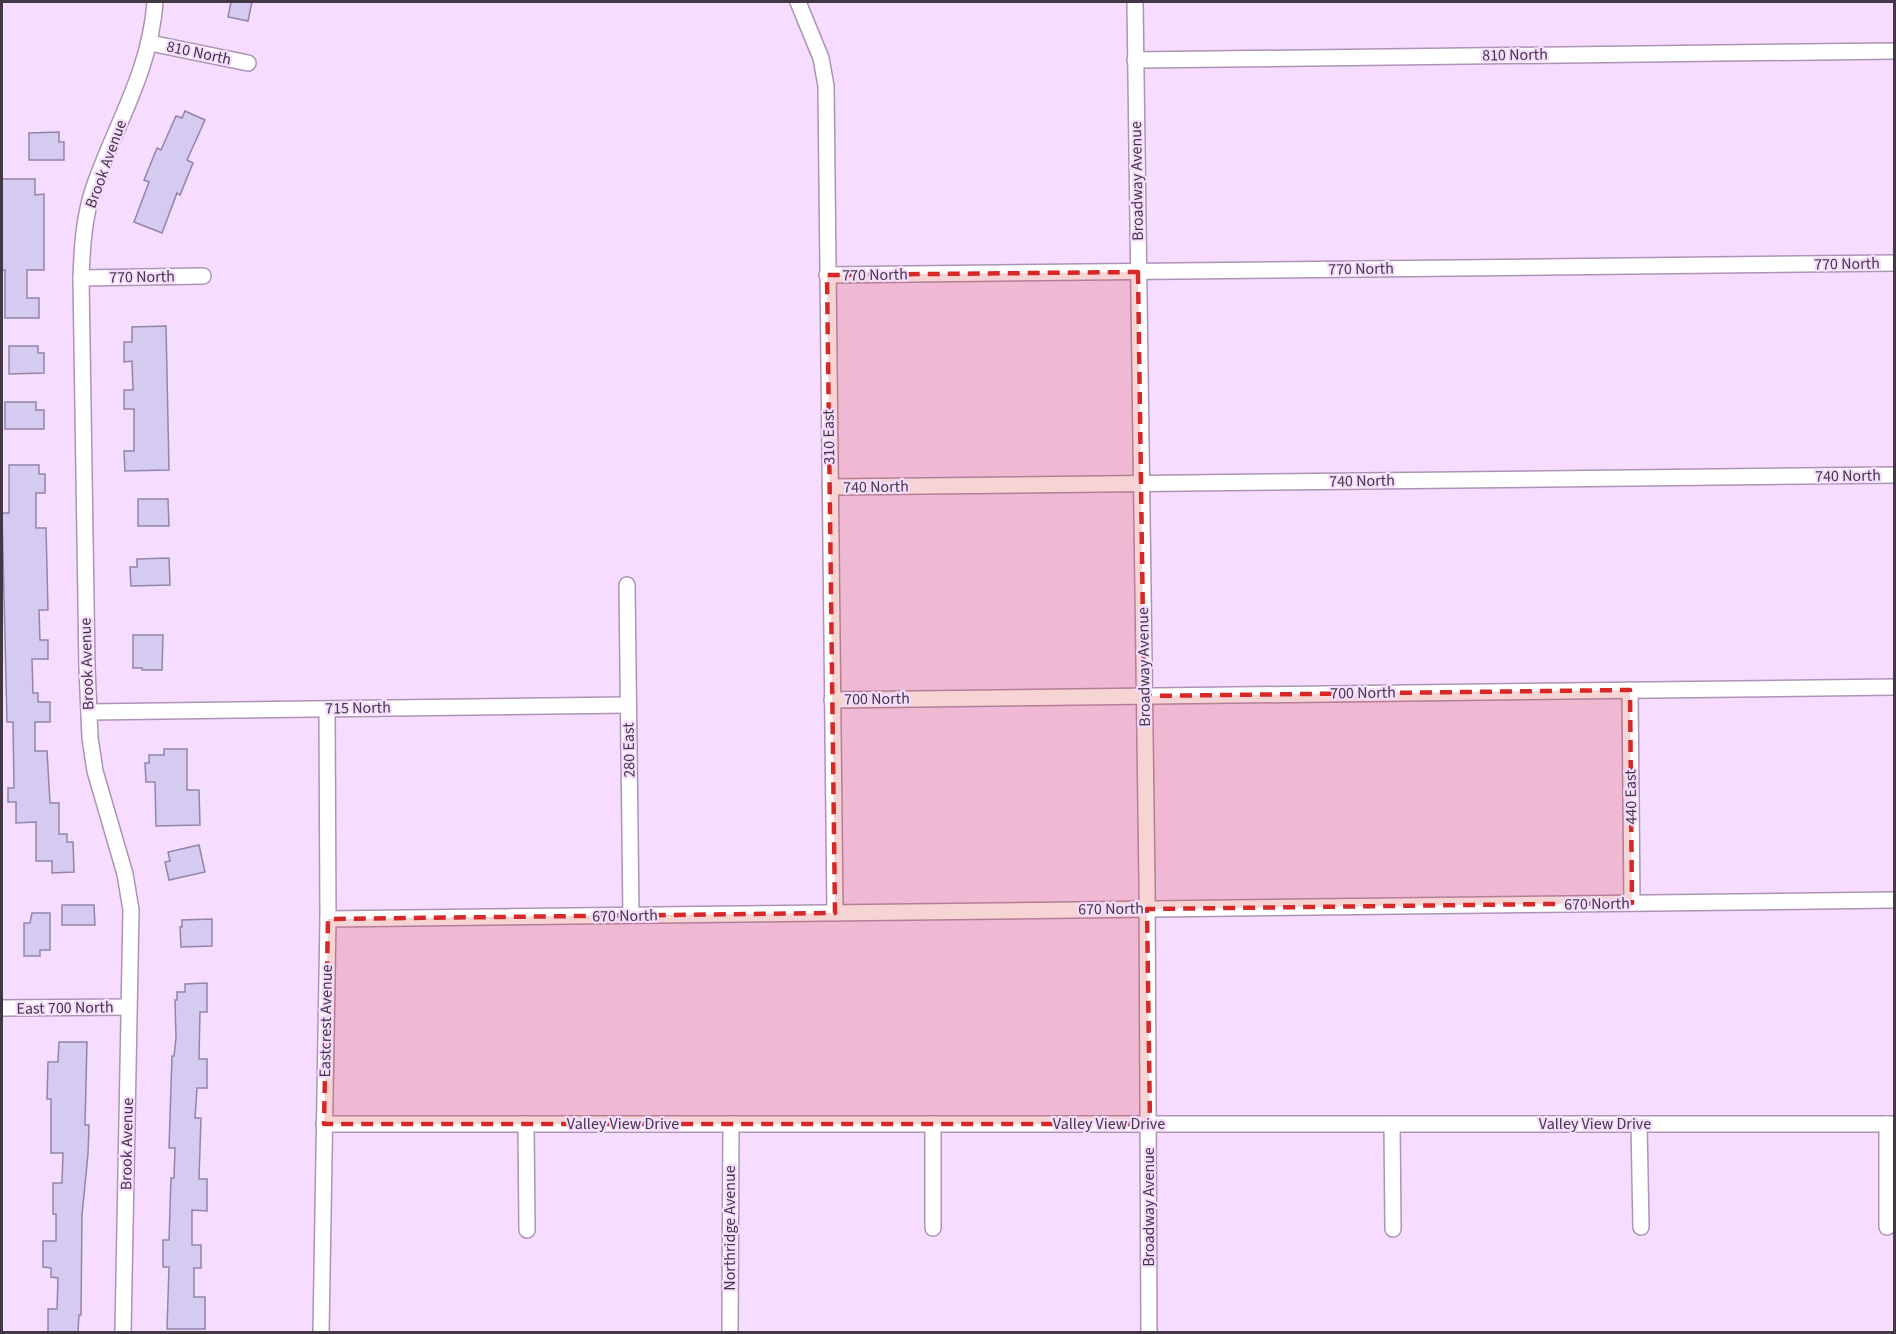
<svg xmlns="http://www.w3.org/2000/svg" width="1896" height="1334" font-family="'Source Sans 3',sans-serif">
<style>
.building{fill:#d5caf0;stroke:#9186a9;stroke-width:1.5}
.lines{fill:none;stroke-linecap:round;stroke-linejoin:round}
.minor-casing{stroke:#ac94b3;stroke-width:18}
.minor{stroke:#fff;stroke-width:15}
.marked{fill:#d62828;fill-opacity:0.2;stroke:#d62828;stroke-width:4.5;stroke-dasharray:12 8;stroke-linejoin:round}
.labels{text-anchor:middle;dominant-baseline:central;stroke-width:4.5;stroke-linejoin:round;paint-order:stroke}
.street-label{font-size:16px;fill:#423845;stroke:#f6dcfe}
</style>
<rect width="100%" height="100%" fill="#f6dcfe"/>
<g class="building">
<path d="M231,2H252L248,21L228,17Z"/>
<path d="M185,111L205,120L187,160L193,163L180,195L177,193L162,233L134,222L149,182L144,180L157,148L161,150L176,116L182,118Z"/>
<path d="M59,132V142H64V160H29V133Z"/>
<path d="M2,179H35V195L44,194V270H27V298H39V318H5V270H2Z"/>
<path d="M166,326L169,470L125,471L124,451H134V409H124V390H133L132,361L124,362V342H132V327Z"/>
<path d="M9,346H38V353H44V373L9,374Z"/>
<path d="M5,402H36V410H44V429H5Z"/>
<path d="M9,465H39V474H45V493H36V528H46L48,610H39L40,640H48V659H32L33,693H38V702H50V722H35V751H47L50,803H59V834H67V842H73L74,872L52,873V861H36V822L16,823V802H8V788H14L13,722H7L2,513H9Z"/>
<path d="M138,499H168L169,526H138Z"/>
<path d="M169,558L170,585L131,586L130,567H137V559Z"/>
<path d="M133,635H163L162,670H142V668H133Z"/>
<path d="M164,749H187V790H199L200,825L156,826L155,782H146L145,763H149V755H164Z"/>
<path d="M199,845L205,872L169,880L165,862L170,861L168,852Z"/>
<path d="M62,905H94L95,925H62Z"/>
<path d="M32,913H50V950H40V956H24V923H30Z"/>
<path d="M212,919V946L181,947L180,927H182V920Z"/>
<path d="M207,983V1012H200L199,1059H207V1088H197L195,1118H201L199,1179H207V1211L192,1210V1245H201V1268H194V1297H205V1329H167L169,1267H163V1240H169L171,1178H174L175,1148H169L172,1056H174L176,1038L175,1000H177V992H185V984Z"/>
<path d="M59,1042H87L85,1125H89L88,1154L82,1215L81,1315H79L78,1332H48V1309H57L58,1278L51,1277V1268L43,1267V1241H56V1214H53V1183H62L63,1153H51V1099H47L48,1062H58Z"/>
</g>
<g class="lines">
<defs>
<g id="minor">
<path d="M798,2L821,58L826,86L835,913"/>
<path d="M1135,2L1147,883L1149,1332"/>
<path d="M150,43L248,63"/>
<path d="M1135,60L1894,51"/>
<path d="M827,275L1894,263"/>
<path d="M81,278L203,276"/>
<path d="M830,487L1894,475"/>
<path d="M627,585L631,915"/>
<path d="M1630,690L1632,903"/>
<path d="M832,700L1894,687"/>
<path d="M89,712L628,705"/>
<path d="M328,919L1894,900"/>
<path d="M2,1008L129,1007"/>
<path d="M324,1124H1894"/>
<path d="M526,1124L527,1230"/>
<path d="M933,1124V1228"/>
<path d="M1392,1124L1393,1229"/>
<path d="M1639,1124L1641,1227"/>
<path d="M1887,1124V1227"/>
<path d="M123,1332L131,910L125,874L95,771L90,738L87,667L81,278C82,247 84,216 94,187C116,123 150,72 155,2"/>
<path d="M321,1332L328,919L327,709"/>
<path d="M730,1332L731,1124"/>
</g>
</defs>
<use href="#minor" class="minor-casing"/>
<use href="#minor" class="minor"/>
</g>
<path class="marked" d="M1138,272L1144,696L1630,690L1632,903L1147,909L1150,1124H324L328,919L835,913L827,275Z"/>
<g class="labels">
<g class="street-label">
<text transform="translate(199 53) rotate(12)">810 North</text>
<text transform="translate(1515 55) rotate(-1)">810 North</text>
<text transform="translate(106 164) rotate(-70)">Brook Avenue</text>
<text transform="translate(1137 181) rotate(-91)">Broadway Avenue</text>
<text transform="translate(1847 264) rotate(-1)">770 North</text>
<text transform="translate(1361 269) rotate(-1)">770 North</text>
<text transform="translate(875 275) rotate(-1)">770 North</text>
<text transform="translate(142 277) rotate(-1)">770 North</text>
<text transform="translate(829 437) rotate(-91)">310 East</text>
<text transform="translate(1848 476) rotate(-1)">740 North</text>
<text transform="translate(1362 481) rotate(-1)">740 North</text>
<text transform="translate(876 487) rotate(-1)">740 North</text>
<text transform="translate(87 664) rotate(-92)">Brook Avenue</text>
<text transform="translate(1144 667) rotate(-91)">Broadway Avenue</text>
<text transform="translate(1363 693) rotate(-1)">700 North</text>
<text transform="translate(877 699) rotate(-1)">700 North</text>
<text transform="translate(358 708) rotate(-1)">715 North</text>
<text transform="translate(629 750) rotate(-91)">280 East</text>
<text transform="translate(1631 797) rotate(-91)">440 East</text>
<text transform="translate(1597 904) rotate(-1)">670 North</text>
<text transform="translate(1111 909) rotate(-1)">670 North</text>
<text transform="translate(625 916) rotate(-1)">670 North</text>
<text transform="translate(65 1008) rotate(-1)">East 700 North</text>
<text transform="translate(326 1021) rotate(-89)">Eastcrest Avenue</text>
<text x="623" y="1124">Valley View Drive</text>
<text x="1109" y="1124">Valley View Drive</text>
<text x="1595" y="1124">Valley View Drive</text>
<text transform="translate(127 1144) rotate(-89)">Brook Avenue</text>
<text transform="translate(1149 1207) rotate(-90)">Broadway Avenue</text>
<text transform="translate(730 1228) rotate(-90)">Northridge Avenue</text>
</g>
</g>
<rect width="1896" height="1334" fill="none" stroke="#423845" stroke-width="6"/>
</svg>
